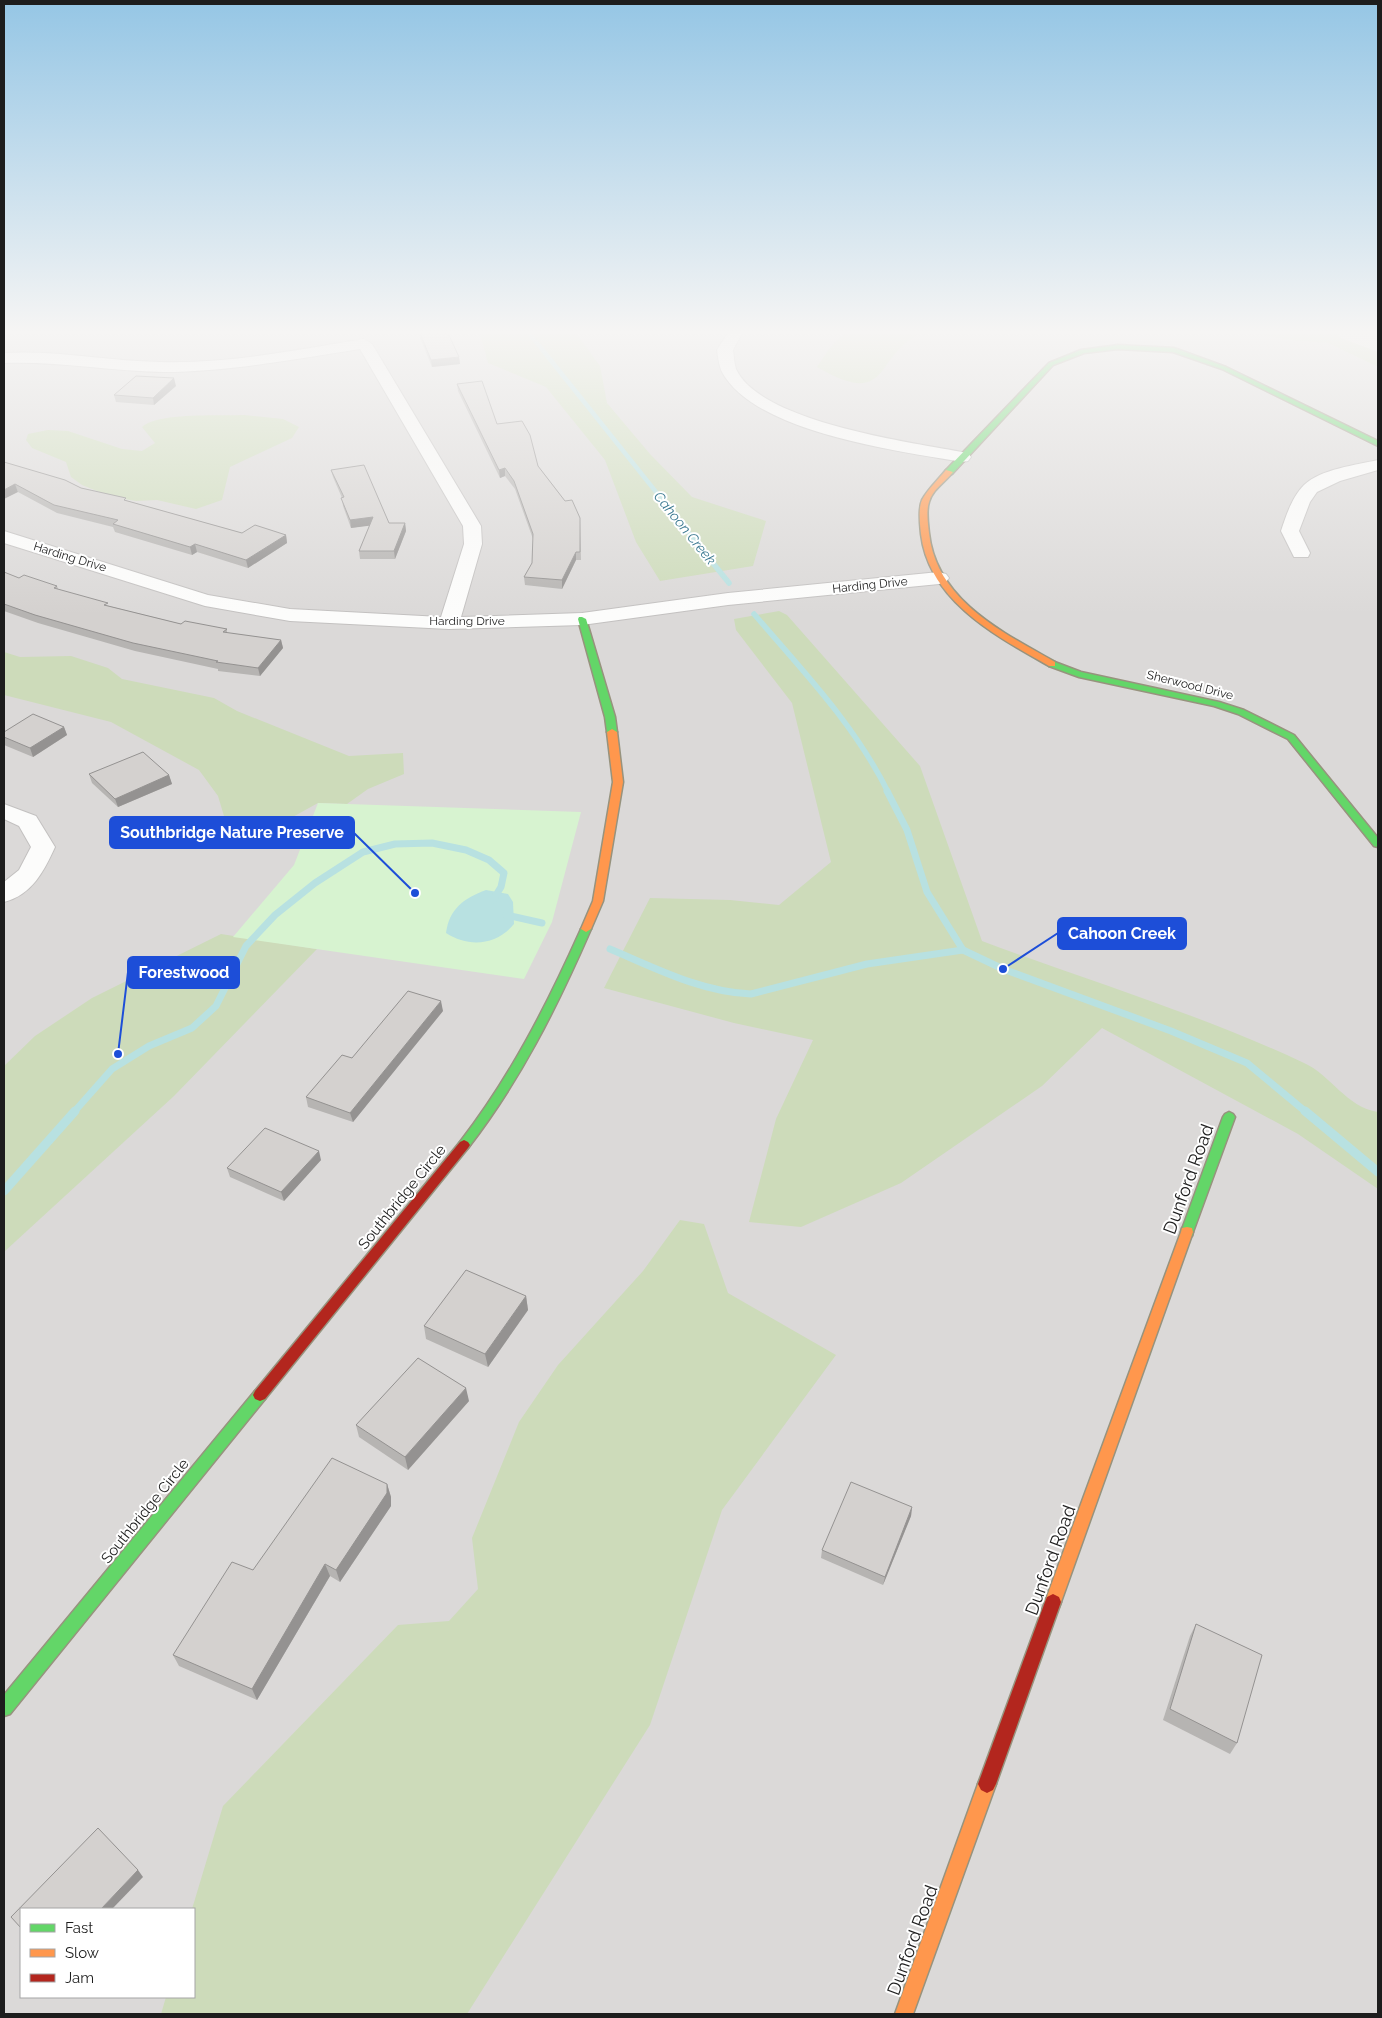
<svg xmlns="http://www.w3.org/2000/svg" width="1382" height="2018" font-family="Raleway,sans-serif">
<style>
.residential{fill:#dbd9d8;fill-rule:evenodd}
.forest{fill:#cddbba}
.park{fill:#d7f3d0}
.water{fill:#b8e1e1}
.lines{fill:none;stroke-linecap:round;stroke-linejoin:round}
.stream-far3{stroke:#b8e1e1;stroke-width:4.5}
.stream-far2{stroke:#b8e1e1;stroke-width:5.5}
.stream-far1{stroke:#b8e1e1;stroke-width:7}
.stream{stroke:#b8e1e1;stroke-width:9}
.street-casing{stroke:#c3c1c0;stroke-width:2}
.fast-casing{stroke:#97937e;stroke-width:3}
.slow-casing{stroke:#97937e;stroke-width:3}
.jam-casing{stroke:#97937e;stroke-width:3}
.street{fill:#fcfcfb;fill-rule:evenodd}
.fast{fill:#63d668;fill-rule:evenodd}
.slow{fill:#ff974d;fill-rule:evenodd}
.jam{fill:#b3261e;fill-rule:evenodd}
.wall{fill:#b6b4b2}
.shaded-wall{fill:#949291}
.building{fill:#d4d1cf;stroke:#949291}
.labels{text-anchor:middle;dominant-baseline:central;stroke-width:4;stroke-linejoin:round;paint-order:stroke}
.far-street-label{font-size:12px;fill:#1d1d1d;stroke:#fff}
.far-water-label{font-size:14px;font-style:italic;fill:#3b7991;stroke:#fff}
.street-label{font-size:15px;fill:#1d1d1d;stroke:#fff}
.near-street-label{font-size:18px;fill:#1d1d1d;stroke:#fff}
.leader{fill:none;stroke:#1d4ed8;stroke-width:2}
.callout-dot{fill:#1d4ed8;stroke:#fff;stroke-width:2}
.callout{fill:#1d4ed8;stroke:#1d4ed8;stroke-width:2}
.callout-label{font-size:16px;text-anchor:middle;font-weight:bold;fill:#fff}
</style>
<rect width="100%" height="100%" fill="#ece9e6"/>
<path class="residential" d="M4,333H1308L1378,367V2014H4ZM21,1909H194V1997H21Z"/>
<g class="forest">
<path d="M480,333H576L600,366L607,403L650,454L692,497L766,521L753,566L660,581L636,542L605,460L546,387L488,363Z"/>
<path d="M848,333H921C873,356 891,410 817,367C825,356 835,337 848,333Z"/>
<path d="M1249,333H1336L1341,338L1378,352V367L1328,343L1291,340Z"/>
<path d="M244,415L283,419L299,427L292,438L230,467L222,500L196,509L157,500L136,501L112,497L82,485L71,477L66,462L32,448L26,440L28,434L48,430L68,431L122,449L142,451L155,443L142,427C158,412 220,416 244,415Z"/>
<path d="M779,611L787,615L920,766L982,941C1089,981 1200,1014 1304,1063C1331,1075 1346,1107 1378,1112V1189L1298,1134L1102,1028L1042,1086L901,1183L801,1227L749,1222L776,1119L813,1040L734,1023L604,988L650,898L730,900L779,905L831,862L792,703L736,630L734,619Z"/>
<path d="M4,652L20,657L71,656L108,668L122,679L214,698L237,711L349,756L403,753L404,774L368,789L347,804L318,803L271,829L227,826L218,796L199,770L111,722L4,695Z"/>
<path d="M221,934L317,949L174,1096L4,1252V1066L35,1036L92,998Z"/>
<path d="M680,1220L704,1224L728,1293L836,1355L722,1510L650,1725L467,2014H161L166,1997H194L192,1909L223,1806L398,1625L449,1621L478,1589L472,1538L519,1422L558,1365L643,1271Z"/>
</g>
<path class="park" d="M318,803L581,812L552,922L524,979L233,937L294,865Z"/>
<path class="water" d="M486,890L508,894L513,902L514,924C497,945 469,948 446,933C449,909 464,898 486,890Z"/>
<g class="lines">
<path class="stream-far3" d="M529,333L692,537"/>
<g class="stream-far2">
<path d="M691,536L729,583"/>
<path d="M754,614C802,670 855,725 888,792"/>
</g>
<g class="stream-far1">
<path d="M887,791L907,830L927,892L963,950L1003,969L1171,1031L1247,1063L1306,1112"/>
<path d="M506,915L542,923"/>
<path d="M610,949C655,968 701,992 751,994L867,964L963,950"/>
<path d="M74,1112L112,1069L149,1046L192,1028L216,1006L246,946L275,915L315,883L363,852L395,844L432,843L466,850L489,860L504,873L501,887L493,900"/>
</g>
<g class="stream">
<path d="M1305,1111L1378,1172"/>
<path d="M4,1191L75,1111"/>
</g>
<defs>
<g id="street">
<path d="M728,333H742L733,350C734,356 734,363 736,369C760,422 910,442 962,452L968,453L971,457L968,461L962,462C899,451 755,433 722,372C719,366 718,357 717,350Z"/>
<path d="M364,339L372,344L481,526L482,544L461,617L582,613L728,593L939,572L946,574L949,578L946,582L939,584L728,605L582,625L449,629L290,621L205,606L4,543V531L208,595L290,609L441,617L464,544L463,526L360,349C294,359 229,372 163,372C110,371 57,361 4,363V353C56,350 107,361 160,362C228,364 296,350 364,339Z"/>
<path d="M1378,460V470L1340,481L1317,492L1310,502L1299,531L1310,553L1308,557H1294L1281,531C1286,516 1292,497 1304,485C1321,469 1356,465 1378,460Z"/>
<path d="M4,804L36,816L55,847C44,871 32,895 4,902V882L19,870L31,847L19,826L4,819Z"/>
</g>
<g id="fast">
<path d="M1118,345L1174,348L1226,367L1378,441V446L1222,369L1173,352L1118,349L1084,353L1053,365L952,474H946V470L1049,363L1081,350Z"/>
<path d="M579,617H582L586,619L615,717L617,732L615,734L612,735L607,732L605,717L578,619Z"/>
<path d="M1052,661L1081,672L1219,702L1244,710L1294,735L1378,838V847L1374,846L1288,739L1238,714L1214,706L1079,677L1049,666V662Z"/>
<path d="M586,926L591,929C557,1007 520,1081 468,1148H460L458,1145L460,1142C511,1076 547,1005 581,929Z"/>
<path d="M1229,1112L1233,1114L1235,1117L1193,1232L1192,1236L1187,1237L1182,1236L1181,1232L1223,1117L1225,1114Z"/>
<path d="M260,1389L265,1391L267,1395L265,1399L10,1714L4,1716V1695L255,1391Z"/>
</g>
<g id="slow">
<path d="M946,470L953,472C945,482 932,490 929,502C926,511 928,524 929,533C936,600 1002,632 1055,662V666H1049C996,636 929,601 921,534C920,524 918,509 922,500C928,489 938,480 946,470Z"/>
<path d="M612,729L617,732L623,782L603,901L591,929L586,932L581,929L593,901L613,782L607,732Z"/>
<path d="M1187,1227L1192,1228L1193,1232L1061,1602L1059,1607L1053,1610L1047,1607L1045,1602L1181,1232L1182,1228Z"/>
<path d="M987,1775L993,1778L996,1784L913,2014H895L978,1784L981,1778Z"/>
</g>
<g id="jam">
<path d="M464,1140L468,1142L470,1145L468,1148L265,1399L260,1401L255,1399L253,1395L255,1391L460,1142Z"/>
<path d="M1053,1594L1059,1597L1061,1602L996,1784L993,1790L987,1793L981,1790L978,1784L1045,1602L1047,1597Z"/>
</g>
</defs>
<use href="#street" class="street-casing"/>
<use href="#fast" class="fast-casing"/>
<use href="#slow" class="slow-casing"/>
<use href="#jam" class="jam-casing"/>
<use href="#street" class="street"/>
<use href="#fast" class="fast"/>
<use href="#slow" class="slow"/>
<use href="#jam" class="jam"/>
</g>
<g class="wall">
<path d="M418,333H448L459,357L460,364L432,367Z"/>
<path d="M457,384L497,424L538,466L565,501L580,518L581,560H576L562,589L525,585L524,577L532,563L533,539L515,489L505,476L500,478L458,391Z"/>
<path d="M176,386L154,405L116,402L114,395Z"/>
<path d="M4,462L81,488L242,533L286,535L287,543L248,568L197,552L192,555L115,532L113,527L57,513L18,492Z"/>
<path d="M331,470L389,523H405L406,531L395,559H360L359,551L370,525L351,528L343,506L342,498L333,477Z"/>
<path d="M4,572L19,578L57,586L58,589L109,606L181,624L227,629V633L281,640L283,648L260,676L218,671V669L135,651L38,623L4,611Z"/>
<path d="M64,727L67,735L33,757L4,745V732Z"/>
<path d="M89,774L169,775L172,784L118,807L92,783Z"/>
<path d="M443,1011L353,1122L308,1107L306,1097L352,1058Z"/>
<path d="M321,1160L284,1201L230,1177L227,1168Z"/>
<path d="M526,1296L528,1310L488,1367L426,1339L424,1326Z"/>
<path d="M469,1401L408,1470L359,1437L356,1425Z"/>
<path d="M387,1484L391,1497V1506L340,1582L330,1576L257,1700L179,1666L173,1655L253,1570Z"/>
<path d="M912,1507L911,1516L883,1585L821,1558L822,1550Z"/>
<path d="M1196,1624L1237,1743L1230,1754L1163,1720L1190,1636Z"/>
</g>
<g class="shaded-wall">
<path d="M459,357L460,364L432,367L431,360Z"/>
<path d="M174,378L176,386L154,405L153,398Z"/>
<path d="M505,468V476L500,478L499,470Z"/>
<path d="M15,484L18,492L4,499V490Z"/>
<path d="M373,517L375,525L351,528L350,520Z"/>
<path d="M405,523L406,531L395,559L394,551Z"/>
<path d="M286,535L287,543L248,568L246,560Z"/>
<path d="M195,544L197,552L192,555L190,547Z"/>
<path d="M576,552V560L562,589V580Z"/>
<path d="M281,640L283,648L260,676L258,668Z"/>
<path d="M64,727L67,735L33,757L30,748Z"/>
<path d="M169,775L172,784L118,807L115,799Z"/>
<path d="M441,1001L443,1011L353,1122L350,1113Z"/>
<path d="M319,1151L321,1160L284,1201L281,1192Z"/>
<path d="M526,1296L528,1310L488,1367L485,1354Z"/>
<path d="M466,1388L469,1401L408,1470L405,1457Z"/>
<path d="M387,1484L391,1497V1506L340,1582L336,1570Z"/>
<path d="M912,1507L911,1516L883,1585L885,1577Z"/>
<path d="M325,1564L330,1576L257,1700L252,1689Z"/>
<path d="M138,1870L143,1877L112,1909H101Z"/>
</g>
<g class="building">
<path d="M420,333H448L459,357L431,360Z"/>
<path d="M136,376L174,378L153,398L114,395Z"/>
<path d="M482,381L497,424L522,421L530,435L538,466L565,501L572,500L580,518V552H576L562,580L524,577L532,563L533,534L514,481L505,468L499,470L457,384Z"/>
<path d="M4,462L65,480L81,488L126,498L124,500L242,533L255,525L286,535L246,560L195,544L190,547L113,524L118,520L54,505L15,484L4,490Z"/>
<path d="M364,465L389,523H405L394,551H359L373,517L350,520L341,498L344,497L331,470Z"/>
<path d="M4,572L19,578L24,575L57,586L54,588L108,603L104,605L181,624L185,621L227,629L223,632L281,640L258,668L216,662L218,661L133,643L35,615L4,604Z"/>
<path d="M33,714L64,727L30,748L4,737V732Z"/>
<path d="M143,752L169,775L115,799L89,774Z"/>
<path d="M408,991L441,1001L350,1113L306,1097L342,1055L352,1058Z"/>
<path d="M265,1128L319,1151L281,1192L227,1168Z"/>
<path d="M466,1270L526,1296L485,1354L424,1326Z"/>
<path d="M418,1358L466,1388L405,1457L356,1425Z"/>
<path d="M332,1458L387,1484V1493L336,1570L325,1564L252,1689L173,1655L232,1562L253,1570Z"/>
<path d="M851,1482L912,1507L885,1577L822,1550Z"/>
<path d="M1196,1624L1262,1655L1237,1743L1170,1709Z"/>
<path d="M98,1828L138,1870L101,1909H21V1928L11,1917Z"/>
</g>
<linearGradient id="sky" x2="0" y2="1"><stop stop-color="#95c6e5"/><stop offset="0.54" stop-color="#f6f5f4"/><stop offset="1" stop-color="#f6f5f4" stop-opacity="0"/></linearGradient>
<rect width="1382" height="615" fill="url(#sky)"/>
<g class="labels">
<g class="far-street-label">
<text transform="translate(70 557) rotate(17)">Harding Drive</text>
<text transform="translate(870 585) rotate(-6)">Harding Drive</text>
<text x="467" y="621">Harding Drive</text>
<text transform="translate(1190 685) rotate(14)">Sherwood Drive</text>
</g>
<g class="far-water-label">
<text transform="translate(685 528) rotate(51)">Cahoon Creek</text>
</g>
<g class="street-label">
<text transform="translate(402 1197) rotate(-51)">Southbridge Circle</text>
<text transform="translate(145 1511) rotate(-51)">Southbridge Circle</text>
</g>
<g class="near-street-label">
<text transform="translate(1188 1179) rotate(-70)">Dunford Road</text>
<text transform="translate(1050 1560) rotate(-70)">Dunford Road</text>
<text transform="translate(912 1940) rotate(-70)">Dunford Road</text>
</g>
</g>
<path class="leader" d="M415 893L354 833M1003 969L1058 933M118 1054L128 972"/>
<g class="callout-dot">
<circle cx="415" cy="893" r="5"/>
<circle cx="1003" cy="969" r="5"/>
<circle cx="118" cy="1054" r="5"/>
</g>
<g class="callout">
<rect x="110" y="817" width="244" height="31" rx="5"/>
<rect x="1058" y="918" width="128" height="31" rx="5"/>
<rect x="128" y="957" width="111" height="31" rx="5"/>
</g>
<g class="callout-label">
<text x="232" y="838">Southbridge Nature Preserve</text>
<text x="1122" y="939">Cahoon Creek</text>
<text x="184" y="978">Forestwood</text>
</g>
<rect width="1382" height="2018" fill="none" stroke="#1d1d1d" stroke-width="10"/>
<rect x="20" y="1908" width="175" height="90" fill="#ffffff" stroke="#a5a5a5"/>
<rect x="30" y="1924" width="25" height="8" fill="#63d668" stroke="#a5a5a5"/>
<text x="65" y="1933" font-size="15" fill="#1d1d1d">Fast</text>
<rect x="30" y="1949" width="25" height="8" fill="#ff974d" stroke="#a5a5a5"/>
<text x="65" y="1958" font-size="15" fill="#1d1d1d">Slow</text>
<rect x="30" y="1974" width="25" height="8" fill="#b3261e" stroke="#a5a5a5"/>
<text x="65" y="1983" font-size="15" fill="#1d1d1d">Jam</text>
</svg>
